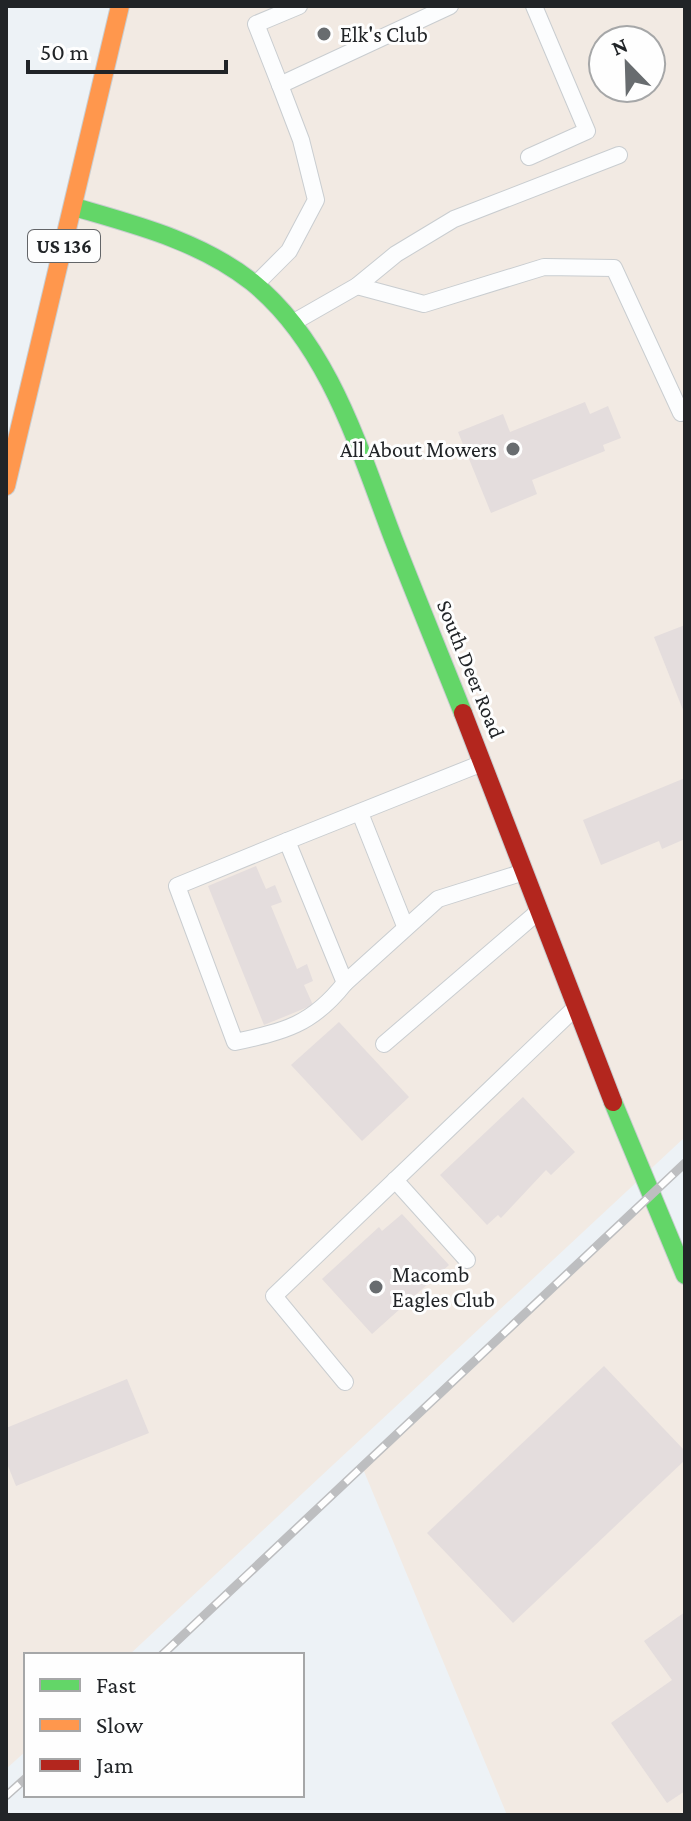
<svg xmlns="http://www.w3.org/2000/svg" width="691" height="1821" font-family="'Crimson Pro',serif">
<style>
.commercial{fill:#f2eae3;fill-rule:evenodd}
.building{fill:#e4dddd}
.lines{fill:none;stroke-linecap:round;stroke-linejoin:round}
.lane-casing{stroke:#c9cdd0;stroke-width:18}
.fast-casing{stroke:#c9cdd0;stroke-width:20}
.slow-casing{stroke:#c9cdd0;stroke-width:20}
.jam-casing{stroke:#c9cdd0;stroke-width:20}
.lane{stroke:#fcfdfe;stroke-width:16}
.fast{stroke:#63d668;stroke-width:18}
.slow{stroke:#ff974d;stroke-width:18}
.jam{stroke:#b3261e;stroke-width:18}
.rail-casing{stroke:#bdbec0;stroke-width:9}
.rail{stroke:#fefefe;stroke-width:6;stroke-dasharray:18;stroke-linecap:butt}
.poi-dot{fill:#686c6f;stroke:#fefefe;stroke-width:3}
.labels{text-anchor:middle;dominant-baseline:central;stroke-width:6;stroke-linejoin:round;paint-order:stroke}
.shield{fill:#fefefe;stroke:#636568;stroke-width:2}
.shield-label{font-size:20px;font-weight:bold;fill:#212427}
.poi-label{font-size:22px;fill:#212427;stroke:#fefefe;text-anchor:start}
.street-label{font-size:22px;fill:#212427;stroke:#fefefe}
</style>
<rect width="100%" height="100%" fill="#edf2f6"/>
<g class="commercial">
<path d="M120,6H685V1137L129,1655H26V1751L6,1769V486ZM603,40H651V88H603Z"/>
<path d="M651,1195L685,1275V1815H507L363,1469Z"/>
</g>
<g class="building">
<path d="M585,402L590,414L608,406L621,438L603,445L605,451L532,480L537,494L491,513L458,432L503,414L510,432Z"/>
<path d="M685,625V715L654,637Z"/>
<path d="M685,778V839L662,849L659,841L601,865L583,820Z"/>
<path d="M256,866L266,889L275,885L282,902L271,906L297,969L307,964L313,981L304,985L313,1005L264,1025L208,886Z"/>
<path d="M339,1022L409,1097L362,1141L291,1065Z"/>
<path d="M523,1097L575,1152L551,1175L546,1170L501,1218L498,1215L487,1225L440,1175Z"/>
<path d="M402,1214L449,1265L372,1334L322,1279L379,1227L382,1231Z"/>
<path d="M604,1366L685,1451V1460L513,1623L427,1533Z"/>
<path d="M127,1379L149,1433L16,1486L6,1461V1428Z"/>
<path d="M685,1612V1791L667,1803L611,1723L672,1680L644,1641Z"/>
</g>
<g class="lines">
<defs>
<g id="lane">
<path d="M280,85L256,24L299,6"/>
<path d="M529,157L587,131L534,6"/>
<path d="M257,283L289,251L316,200L301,140L280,85L450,6"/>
<path d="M357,286L424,304L544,267L614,268L681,413"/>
<path d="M294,322L357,286L396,254L454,219L619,155"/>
<path d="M480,764L287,841L345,983L438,899L524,872"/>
<path d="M360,813L405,926"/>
<path d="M287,841L177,886L235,1042C285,1031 312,1025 345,983"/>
<path d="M384,1044L539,911"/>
<path d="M395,1180L467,1260"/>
<path d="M345,1382L274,1296L574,1009"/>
</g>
<g id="fast">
<path d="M74,207C136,225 200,241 252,282C329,344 359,449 393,538C416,597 440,655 463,713"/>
<path d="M613,1102L685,1275"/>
</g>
<path id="slow" d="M6,486L120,6"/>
<path id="jam" d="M463,713L613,1102"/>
</defs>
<use href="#lane" class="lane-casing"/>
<use href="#fast" class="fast-casing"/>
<use href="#slow" class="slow-casing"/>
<use href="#jam" class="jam-casing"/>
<use href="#lane" class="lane"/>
<use href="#fast" class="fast"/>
<use href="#slow" class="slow"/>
<use href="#jam" class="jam"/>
<defs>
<g id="rail">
<path d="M162,1655L685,1163"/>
<path d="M6,1796L26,1778"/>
</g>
</defs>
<use href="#rail" class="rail-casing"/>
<use href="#rail" class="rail"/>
</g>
<g class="poi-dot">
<circle cx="324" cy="34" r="8"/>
<circle cx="513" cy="449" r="8"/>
<circle cx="376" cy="1287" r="8"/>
</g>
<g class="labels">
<rect class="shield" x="28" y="230" width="72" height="32" rx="6"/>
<g class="shield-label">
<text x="64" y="246">US 136</text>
</g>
<g class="poi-label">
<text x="340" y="34">Elk's Club</text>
<text x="497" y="449" text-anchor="end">All About Mowers</text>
<text x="392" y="1274">Macomb<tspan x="392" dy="25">Eagles Club</tspan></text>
</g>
<g class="street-label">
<text transform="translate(471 669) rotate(68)">South Deer Road</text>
</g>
</g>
<rect width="691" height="1821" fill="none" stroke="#212427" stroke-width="16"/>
<rect x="24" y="1653" width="280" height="144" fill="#fefefe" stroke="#a6a7a8" stroke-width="2"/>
<rect x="40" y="1679" width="40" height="12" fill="#63d668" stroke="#a6a7a8" stroke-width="2"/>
<text x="96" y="1693" font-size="24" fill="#212427">Fast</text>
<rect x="40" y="1719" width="40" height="12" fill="#ff974d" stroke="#a6a7a8" stroke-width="2"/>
<text x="96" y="1733" font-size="24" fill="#212427">Slow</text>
<rect x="40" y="1759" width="40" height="12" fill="#b3261e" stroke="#a6a7a8" stroke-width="2"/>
<text x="96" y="1773" font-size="24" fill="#212427">Jam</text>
<g transform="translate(627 64) rotate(337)"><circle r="38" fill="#fefefe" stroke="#a6a7a8" stroke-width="2"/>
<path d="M0-6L14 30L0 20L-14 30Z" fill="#686c6f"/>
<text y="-12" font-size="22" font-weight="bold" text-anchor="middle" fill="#212427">N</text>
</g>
<path d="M28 60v12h198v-12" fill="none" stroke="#212427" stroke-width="4"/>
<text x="40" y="60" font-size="24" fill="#212427" stroke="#fefefe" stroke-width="6" paint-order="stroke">50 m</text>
</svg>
